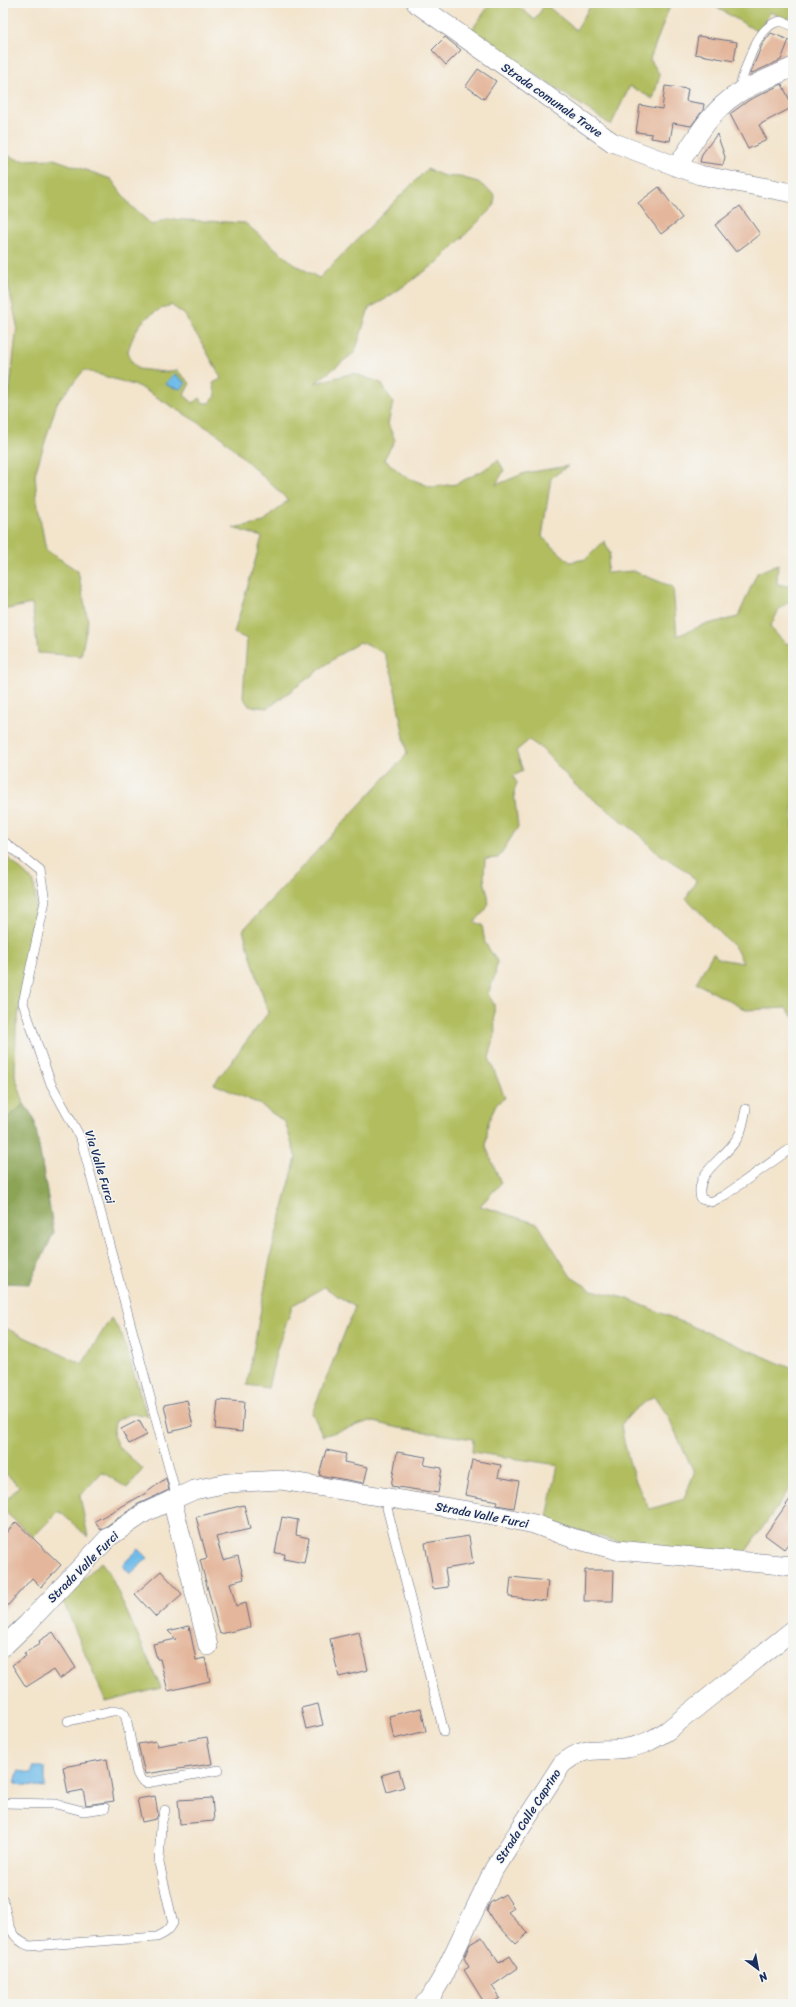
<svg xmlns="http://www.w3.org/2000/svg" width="796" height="2007" font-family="Sriracha,sans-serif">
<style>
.green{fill:#b1bd5f;stroke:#66765e;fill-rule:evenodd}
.forest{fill:#8ca456;stroke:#546a5a}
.water{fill:#6fbce9;stroke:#4576a4}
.building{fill:#e4b79c}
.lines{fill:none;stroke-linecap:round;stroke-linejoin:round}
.lane-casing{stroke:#676e84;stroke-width:10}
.street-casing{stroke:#676e84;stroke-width:20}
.lane{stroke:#fff;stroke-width:9}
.street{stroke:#fff;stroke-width:19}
.labels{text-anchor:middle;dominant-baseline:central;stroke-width:3;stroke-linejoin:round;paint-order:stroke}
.street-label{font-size:12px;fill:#1b2f5e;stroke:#f6f6f2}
</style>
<rect width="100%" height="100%" fill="#f6f6f2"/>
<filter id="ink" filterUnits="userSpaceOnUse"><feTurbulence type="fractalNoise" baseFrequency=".025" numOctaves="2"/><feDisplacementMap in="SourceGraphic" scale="8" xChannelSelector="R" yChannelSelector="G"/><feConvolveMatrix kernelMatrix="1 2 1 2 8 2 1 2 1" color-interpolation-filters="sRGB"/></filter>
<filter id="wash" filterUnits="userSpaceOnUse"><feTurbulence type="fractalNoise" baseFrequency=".012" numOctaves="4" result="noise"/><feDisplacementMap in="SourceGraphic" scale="16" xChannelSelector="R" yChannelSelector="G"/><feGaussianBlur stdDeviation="0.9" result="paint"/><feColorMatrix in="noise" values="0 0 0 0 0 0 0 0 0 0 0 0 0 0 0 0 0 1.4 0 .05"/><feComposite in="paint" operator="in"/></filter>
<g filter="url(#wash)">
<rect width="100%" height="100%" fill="#f3e4cc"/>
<g class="green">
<path d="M491,3H515L535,20L545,4L576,30L592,3H671L650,59L660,75L653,99L630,86L611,125L471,31Z"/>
<path d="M709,3H793V11L789,20L770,12L760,33Z"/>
<path d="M3,150L5,154L19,160L54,159L111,179L130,205L152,225L166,219L245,223L294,264L319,278L427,169L444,176L460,177L478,182L495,195L494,206L438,262L384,300L369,308L355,352L315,383L353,373L381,383L393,403L388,424L395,440L384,459L404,476L431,487L456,484L482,471L498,460L504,470L496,485L525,473L568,466L551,478L542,537L570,562L586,559L604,541L610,554L606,573L633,571L673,587L677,636L703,625L738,617L757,573L778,564L777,584L793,587V598L779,610L770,627L785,643L793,644V1017L786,1008L746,1010L696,983L713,953L719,959L743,963L736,949L686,898L696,881L688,872L655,851L639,834L576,786L542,749L529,740L516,751L523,771L513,776L517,783L514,792L518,827L498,858L485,859C485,867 483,876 485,884C491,905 490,907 474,922L482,925L485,943L497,961L495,975L488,994L494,1004L495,1035L489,1058L505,1098L496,1104L488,1123L486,1147L501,1183L480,1206L538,1224L571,1277L592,1290L628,1299L793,1369V1484L742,1557L631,1545L546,1522L558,1465L472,1452L473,1439L399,1428L370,1421L323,1436L312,1413L355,1307L324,1287L293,1305L277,1349L268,1388L247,1385L271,1254L296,1158L285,1122L259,1104L214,1084L268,1013L243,930L407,754L392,674L384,653L360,642L339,655L268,708L249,706L243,697L247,639L234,633L262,537L233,528L264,522L288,500L219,435L140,387L84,370L57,403L35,474L37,501L46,550L78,571L88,621L81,656L38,653L32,604L3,610V450L17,325L3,261ZM171,305L185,315L193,331L199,338L219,374L221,379L213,383L216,396L209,403H203L200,398L193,403L184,395L190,383L177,370L165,372L138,369L131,361L128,351C137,324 144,315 171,305ZM654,1396L668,1416L694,1473L684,1499L650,1509C634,1484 626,1454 621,1425L634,1410Z"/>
<path d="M3,853L34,882L36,907L16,1030L15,1075L24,1104L3,1122Z"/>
<path d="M111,1318L122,1335L147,1416C134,1412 126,1414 115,1422L113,1435L118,1446L143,1469L127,1488L102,1472L80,1496L88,1537L59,1511L33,1537L3,1510V1504L19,1486L3,1471V1327L82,1364Z"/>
<path d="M101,1562L109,1572L161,1688L106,1702L62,1599Z"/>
</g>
<path class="forest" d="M24,1104L34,1118L54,1232L30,1284L3,1283V1122Z"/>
<g class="water">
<path d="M174,374L186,383L181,389L171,387L165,384Z"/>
<path d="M139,1549L148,1558L130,1574L122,1565Z"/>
<path d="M33,1767H45V1787L15,1784L18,1771L33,1773Z"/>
</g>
<g id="blocks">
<g class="building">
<path d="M771,33L789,40L781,60L750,74L762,45Z"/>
<path d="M698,36L737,42L734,61L695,54Z"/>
<path d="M445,37L461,50L446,65L432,50Z"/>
<path d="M478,69L496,81L484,99L466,86Z"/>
<path d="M782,84L793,107L759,125L767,140L748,149L730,114L749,100Z"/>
<path d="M665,86L688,89L686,101L704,104L703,110L691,126L673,123L670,141L651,138L652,134L636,132L640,105L662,109Z"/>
<path d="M717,134L725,157L723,165L700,162L702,154Z"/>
<path d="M659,187L682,218L661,234L638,203Z"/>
<path d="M740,206L760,234L736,252L715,225Z"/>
<path d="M187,1400L193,1426L170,1432L164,1405Z"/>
<path d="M218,1400L244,1402L242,1432L215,1429Z"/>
<path d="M139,1420L147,1435L129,1444L121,1429Z"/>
<path d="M326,1450L346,1454L344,1462L368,1467L364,1483L319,1475Z"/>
<path d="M397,1452L426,1457L424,1465L442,1468L438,1493L391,1486Z"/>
<path d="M472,1460L501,1465L498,1477L519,1481L514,1508L497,1505L498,1501L465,1495Z"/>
<path d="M166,1478L169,1490L138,1504L101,1530L95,1521L146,1493Z"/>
<path d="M793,1495V1537L784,1549L765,1535Z"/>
<path d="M244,1505L250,1529L216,1537L223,1560L238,1556L244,1579L230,1583L236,1606L246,1603L251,1627L220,1634L200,1560L207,1558L196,1517Z"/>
<path d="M282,1517L298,1520L296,1535L309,1538L304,1563L284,1559L285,1554L275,1553Z"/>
<path d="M16,1522L61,1565L41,1587L32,1578L3,1611V1536Z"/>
<path d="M469,1536L473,1564L445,1569L448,1587L433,1589L425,1543Z"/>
<path d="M585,1570H614L613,1601H584Z"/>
<path d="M161,1571L182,1594L156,1617L135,1594Z"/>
<path d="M511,1577L548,1581L546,1601L509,1597Z"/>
<path d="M189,1626L196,1660L205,1658L210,1681L168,1691L160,1659H157L153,1644L176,1639L168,1631Z"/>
<path d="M53,1632L76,1668L59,1679L53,1670L26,1687L12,1665L26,1656L24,1653L40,1644L39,1641Z"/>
<path d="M359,1632L368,1670L339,1677L330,1639Z"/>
<path d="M318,1704L323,1725L306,1729L301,1708Z"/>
<path d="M421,1708L426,1731L394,1739L389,1716Z"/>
<path d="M207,1737L212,1764L145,1774L138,1744L156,1741L157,1746Z"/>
<path d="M107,1759L114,1801L86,1805L83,1790L68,1793L63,1767Z"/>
<path d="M399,1770L404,1787L387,1792L382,1775Z"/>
<path d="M155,1796L158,1814L156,1819L142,1822L137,1799Z"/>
<path d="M212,1798L214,1821L180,1824L178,1800Z"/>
<path d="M505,1894L514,1908L508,1912L528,1933L516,1944L492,1919L487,1910L490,1903Z"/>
<path d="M482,1937L499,1963L510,1956L518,1968L492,1986L500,1998L490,2004H485L464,1970L469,1967L464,1958L470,1944Z"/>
</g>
</g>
</g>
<g filter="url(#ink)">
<use href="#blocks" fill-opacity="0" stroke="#676e84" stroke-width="1"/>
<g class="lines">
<defs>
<g id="lane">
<path d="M738,92C745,71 756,24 781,21L793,26"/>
<path d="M3,841L40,871L45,901L23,1003L51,1084L81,1139L177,1498"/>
<path d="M746,1109C744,1117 743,1126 740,1133C729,1158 693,1170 701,1199L711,1202L725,1195L793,1147"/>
<path d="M389,1498L387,1508L444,1732"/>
<path d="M68,1721L112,1711H121L125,1715L127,1722L137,1773L141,1780L146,1783L219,1770"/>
<path d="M3,1803L56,1804L83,1811L105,1808"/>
<path d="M3,1900C7,1919 10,1940 30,1946L157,1937C165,1933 169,1931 173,1923L159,1863L161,1825L165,1810"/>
</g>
<g id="street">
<path d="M416,3L612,142L700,175L793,193"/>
<path d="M677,167C694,141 710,111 737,94C754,83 775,76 793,67"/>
<path d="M172,1500L208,1646"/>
<path d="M3,1647L27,1624L109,1537L144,1513L172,1500L194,1490L228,1483L280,1480L493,1515L534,1524L572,1538L617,1550L793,1566"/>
<path d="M424,2004L429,2000L442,1978L494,1869L562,1764C588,1743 598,1753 627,1748C642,1746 654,1739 667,1731L793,1630"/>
</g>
</defs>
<use href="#lane" class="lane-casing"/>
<use href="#street" class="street-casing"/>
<use href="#lane" class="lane"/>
<use href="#street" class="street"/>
</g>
</g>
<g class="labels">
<g class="street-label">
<text transform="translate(552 100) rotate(35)">Strada comunale Trave</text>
<text transform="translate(100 1167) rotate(73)">Via Valle Furci</text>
<text transform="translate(482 1515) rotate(11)">Strada Valle Furci</text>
<text transform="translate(83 1567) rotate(-45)">Strada Valle Furci</text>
<text transform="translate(528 1816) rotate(-57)">Strada Colle Caprino</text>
</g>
</g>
<rect width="796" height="2007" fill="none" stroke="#f6f6f2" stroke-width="16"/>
<g transform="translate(758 1969) rotate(148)" stroke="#f6f6f2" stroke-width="3" paint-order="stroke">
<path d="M0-3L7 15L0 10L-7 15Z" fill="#1b2f5e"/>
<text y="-6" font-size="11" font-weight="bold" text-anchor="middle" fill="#1b2f5e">N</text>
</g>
</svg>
